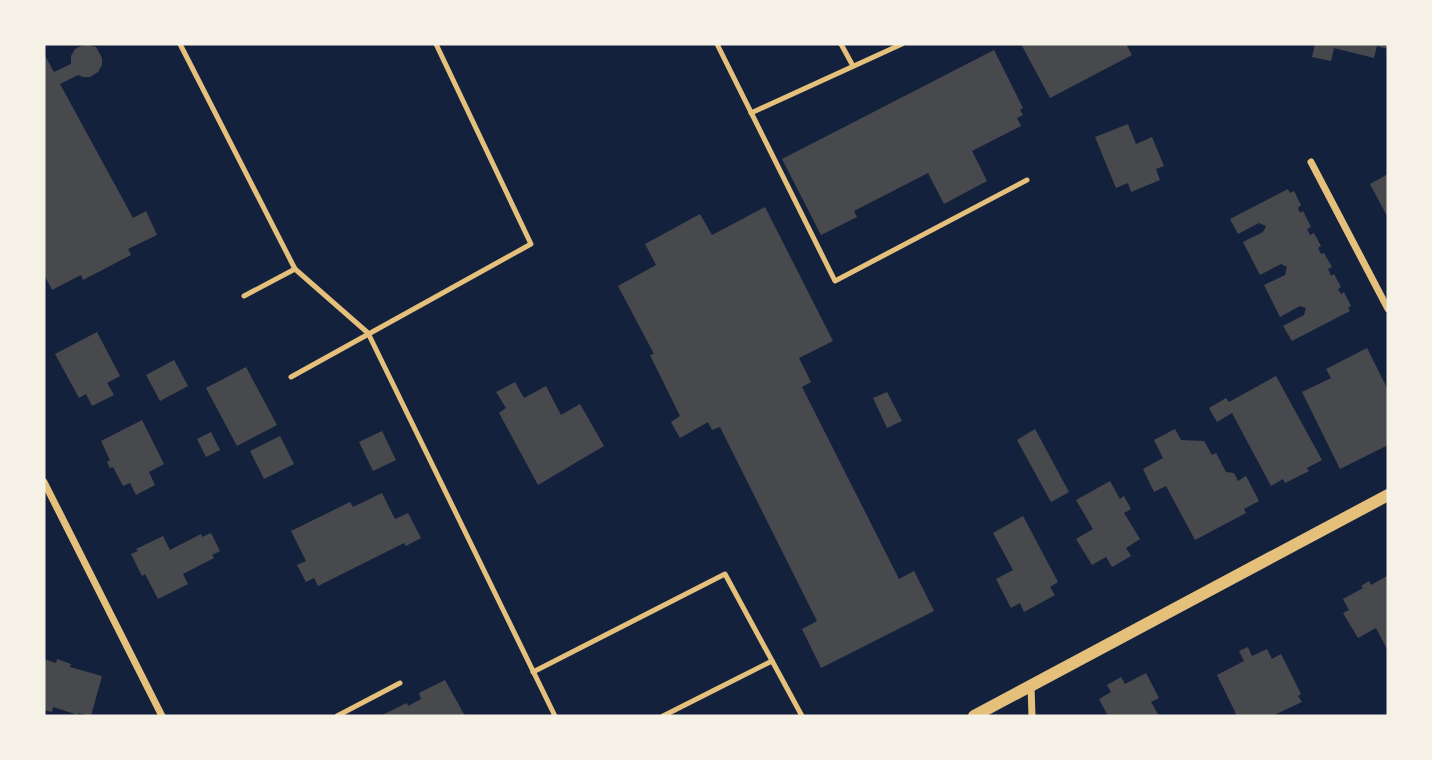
<svg xmlns="http://www.w3.org/2000/svg" width="1432" height="760" font-family="Manrope,sans-serif">
<style>
.building{fill:#48494c}
.lines{fill:none;stroke-linecap:round;stroke-linejoin:round}
.service{stroke:#e5c07b;stroke-width:5}
.minor{stroke:#e5c07b;stroke-width:7}
.tertiary{stroke:#e5c07b;stroke-width:12}
</style>
<rect width="100%" height="100%" fill="#14213d"/>
<g class="building">
<path d="M1021,44H1126L1132,55L1050,98Z"/>
<path d="M1315,44H1388V49L1377,46L1374,58L1334,48L1331,61L1312,57Z"/>
<path d="M88,45L96,47L102,58V65L98,72L90,77H83L78,75L60,84L133,218L146,211L157,235L128,249L131,255L83,280L81,275L52,290L44,274V54L54,72L71,64V56L75,49L81,46Z"/>
<path d="M994,50L1023,108L1020,110L1023,115L1017,118L1021,126L972,151L987,181L944,204L928,173L854,211L857,217L821,235L782,159Z"/>
<path d="M1128,124L1136,144L1152,137L1164,166L1156,169L1160,180L1131,192L1128,183L1116,188L1095,137Z"/>
<path d="M1388,174V218L1370,184Z"/>
<path d="M1288,189L1290,193L1294,191L1301,205L1298,208L1300,213L1303,211L1311,227L1307,229L1310,235L1314,233L1321,246L1318,248L1321,254L1324,253L1332,267L1328,269L1331,276L1334,274L1341,287L1338,289L1341,294L1344,292L1351,306L1348,308L1350,311L1292,341L1283,326L1304,315L1306,308L1300,306L1280,317L1264,285L1285,275L1287,267L1281,264L1260,275L1243,242L1263,232L1266,226L1259,223L1238,234L1230,219Z"/>
<path d="M765,207L833,341L799,358L811,382L802,387L899,579L914,571L934,611L821,668L802,629L817,621L720,427L712,430L708,422L680,438L671,422L680,416L650,355L654,354L618,286L656,265L645,244L700,214L712,235Z"/>
<path d="M97,332L120,376L107,383L114,395L92,406L86,394L79,398L55,354Z"/>
<path d="M1367,348L1388,390V445L1340,469L1302,392L1331,378L1326,369Z"/>
<path d="M174,360L188,386L160,401L146,375Z"/>
<path d="M246,367L277,425L237,446L206,388Z"/>
<path d="M1276,376L1322,460L1307,468L1309,471L1285,483L1283,479L1271,486L1232,413L1217,422L1209,408L1226,398L1229,402Z"/>
<path d="M515,382L524,398L546,386L561,415L580,404L604,446L538,485L499,413L506,408L496,392Z"/>
<path d="M887,392L902,421L887,428L873,398Z"/>
<path d="M142,420L164,464L149,472L155,485L136,495L130,483L123,486L113,467L110,468L107,462L110,460L101,441Z"/>
<path d="M1035,429L1069,492L1051,502L1017,440Z"/>
<path d="M1175,429L1181,440L1204,441L1212,455L1216,453L1226,472L1234,473L1238,481L1246,476L1259,501L1244,509L1246,513L1195,540L1166,486L1154,492L1143,469L1163,458L1154,440Z"/>
<path d="M382,431L396,460L373,471L359,442Z"/>
<path d="M211,432L220,450L206,457L197,439Z"/>
<path d="M280,436L294,464L264,479L250,451Z"/>
<path d="M1110,481L1120,499L1124,496L1131,509L1124,513L1140,539L1126,548L1131,556L1112,567L1106,557L1092,565L1076,539L1093,529L1076,500Z"/>
<path d="M382,493L395,519L408,513L421,538L406,546L404,543L318,586L314,578L306,582L297,565L306,561L291,531L350,502L353,507Z"/>
<path d="M1023,516L1058,582L1050,587L1055,595L1024,612L1020,603L1011,608L996,579L1013,570L993,533Z"/>
<path d="M211,533L220,551L212,555L214,558L183,574L188,584L158,599L145,574L142,576L131,554L138,551L136,549L163,536L170,550L201,534L202,537Z"/>
<path d="M1387,576L1388,578V651L1376,628L1358,638L1343,613L1349,610L1343,599L1363,588L1361,586L1369,581L1371,585Z"/>
<path d="M1248,647L1252,656L1267,649L1272,659L1281,654L1301,694L1298,696L1302,702L1272,716H1237L1217,675L1244,661L1239,651Z"/>
<path d="M44,659L56,663L57,659L71,664L70,667L102,676L91,716L79,713L78,715L53,707L52,712L44,710Z"/>
<path d="M1146,673L1159,698L1151,702L1159,716H1108L1099,699L1111,692L1107,685L1121,677L1125,684Z"/>
<path d="M445,680L465,716H380L407,703L408,706L421,699L419,693Z"/>
</g>
<g class="lines">
<g class="service">
<path d="M180,44L295,269L368,333L555,716"/>
<path d="M717,44L835,281L1027,180"/>
<path d="M841,44L853,66"/>
<path d="M751,113L902,44"/>
<path d="M244,296L295,269"/>
<path d="M291,377L531,244L436,44"/>
<path d="M533,672L725,574L802,716"/>
<path d="M337,716L400,683"/>
<path d="M663,716L772,661"/>
</g>
<g class="minor">
<path d="M1311,162L1388,309"/>
<path d="M44,482L162,716"/>
<path d="M1031,687L1032,716"/>
</g>
<path class="tertiary" d="M974,716L1388,495"/>
</g>
<rect width="1432" height="760" fill="none" stroke="#f6f1e7" stroke-width="91"/>
</svg>
